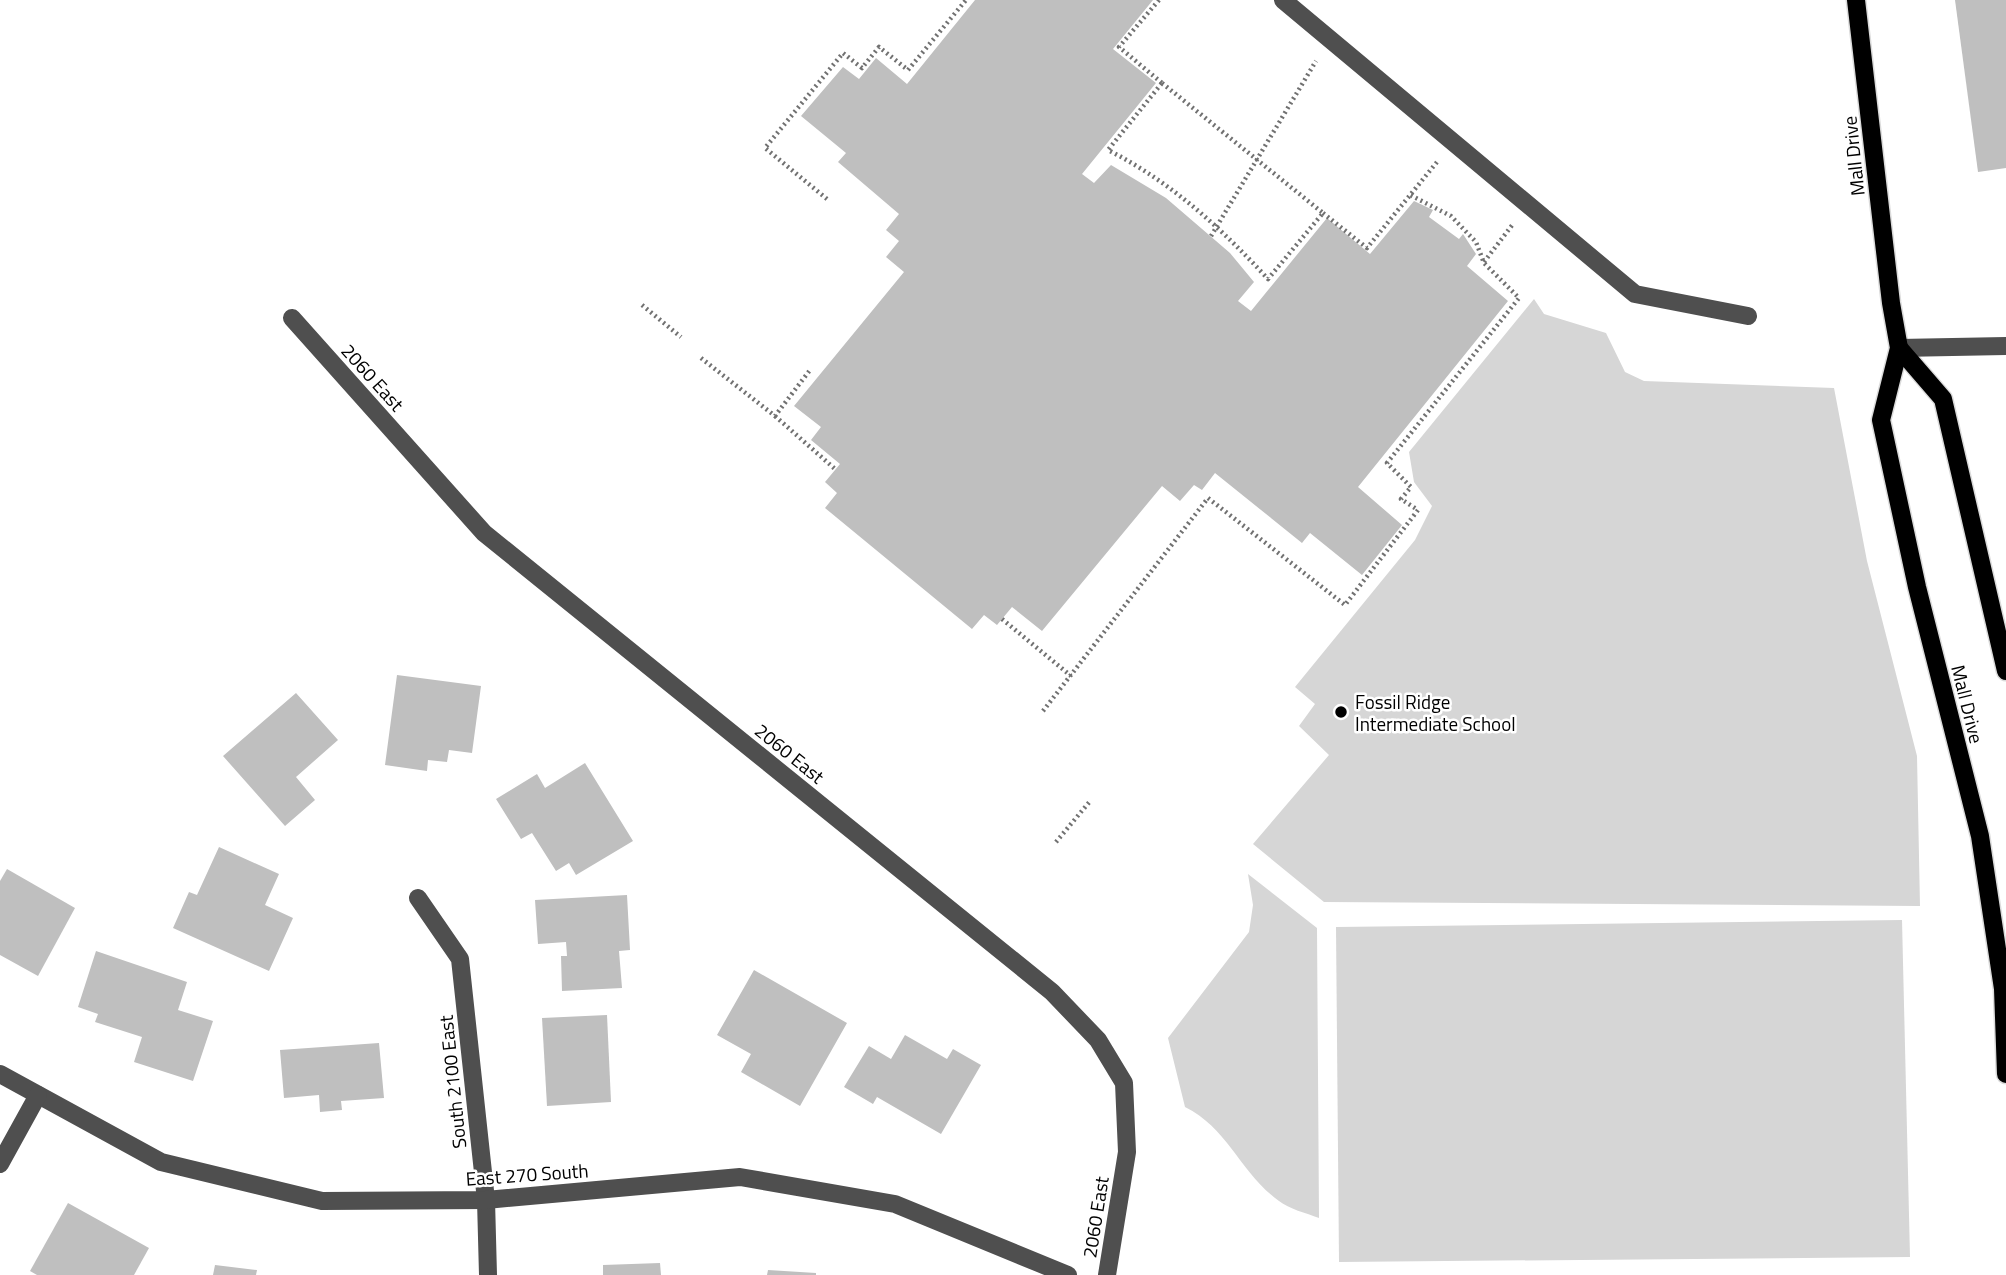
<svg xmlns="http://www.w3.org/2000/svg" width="2006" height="1275" font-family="'Titillium Web',sans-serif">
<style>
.green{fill:#d6d6d6}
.building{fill:#bfbfbf}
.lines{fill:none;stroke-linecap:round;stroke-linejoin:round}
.major-casing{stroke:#dbdbdb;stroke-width:21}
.path{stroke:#717171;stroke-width:4.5;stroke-dasharray:2 3.5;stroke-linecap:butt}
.minor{stroke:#4f4f4f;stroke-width:18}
.major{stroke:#000;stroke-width:18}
.poi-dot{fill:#000;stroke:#fff;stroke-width:2.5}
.labels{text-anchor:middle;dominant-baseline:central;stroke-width:5;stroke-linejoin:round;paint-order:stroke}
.street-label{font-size:19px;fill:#000;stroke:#fff}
.poi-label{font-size:19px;fill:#000;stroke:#fff;text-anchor:start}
</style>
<rect width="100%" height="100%" fill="#fff"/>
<g class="green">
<path d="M1534,299L1544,314L1606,333L1625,372L1644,381L1834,388L1867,561L1917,756L1920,906L1324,902L1253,844L1329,755L1299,726L1315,704L1295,687L1415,540L1432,506L1414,482L1409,452Z"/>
<path d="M1248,874L1317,928L1319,1218C1306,1213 1289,1209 1279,1201C1240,1173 1229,1129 1185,1107L1168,1038L1249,932L1253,905Z"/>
<path d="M1902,920L1910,1257L1339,1262L1336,927Z"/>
</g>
<g class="building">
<path d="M975,0H1153L1113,49L1156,83L1082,174L1094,183L1111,165L1166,198L1230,253L1254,282L1238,301L1251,311L1327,218L1370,254L1414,201L1433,210L1429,217L1459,239L1463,234L1476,254L1467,266L1508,301L1358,487L1402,525L1362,575L1310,533L1302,543L1215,473L1202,490L1194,485L1180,501L1162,486L1042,631L1012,607L997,625L984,615L972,629L825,508L837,493L825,482L840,464L811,440L821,427L794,406L904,272L886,257L899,241L886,230L899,214L838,162L846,153L801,116L843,67L859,79L876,58L907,84Z"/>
<path d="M1955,0H2006V168L1978,172Z"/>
<path d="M397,675L481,686L472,753L449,750L447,762L428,760L427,771L385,765Z"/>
<path d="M296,693L338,740L296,777L315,800L285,826L223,756Z"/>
<path d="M585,763L633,841L576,875L569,863L556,871L532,833L521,839L496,799L537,774L545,788Z"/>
<path d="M219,847L279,874L265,905L293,918L269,971L173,928L189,892L197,895Z"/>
<path d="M7,869L75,908L38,976L0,955V881Z"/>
<path d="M627,895L630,950L619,951L622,988L562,991L561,956H567L566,942L538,944L535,900Z"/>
<path d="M96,951L187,982L178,1010L213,1021L193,1081L134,1062L142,1037L95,1022L98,1014L78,1007Z"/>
<path d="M754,970L847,1023L800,1106L741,1072L751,1054L717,1035Z"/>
<path d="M607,1015L611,1102L547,1106L542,1018Z"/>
<path d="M905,1035L947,1059L953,1049L981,1065L941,1134L877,1097L873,1104L844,1087L869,1046L891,1059Z"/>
<path d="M379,1043L384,1098L341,1101L342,1110L320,1112L319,1095L284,1098L280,1050Z"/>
<path d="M68,1203L149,1248L134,1275H37L30,1271Z"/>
<path d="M660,1263L661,1275H603V1265Z"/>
<path d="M215,1265L257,1270L256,1275H213Z"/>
<path d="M768,1270L816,1273V1275H767Z"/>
</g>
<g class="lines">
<defs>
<g id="major">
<path d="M1856,0L1891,303L1899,348L1881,420L1917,587L1980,836L2003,989L2006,1074"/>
<path d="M1899,348L1943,399L2006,671"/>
</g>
</defs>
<use href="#major" class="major-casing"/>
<g class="path">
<path d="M1159,0L1119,47L1162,83"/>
<path d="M1162,83L1323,213L1268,279C1220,227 1171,182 1108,150Z"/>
<path d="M827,199L765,148L843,53L862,68L879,47L908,70L966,0"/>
<path d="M1323,213L1367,248L1437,162"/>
<path d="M1211,236L1316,61"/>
<path d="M1484,262L1513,224"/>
<path d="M642,305L681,337"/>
<path d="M701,358L775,416L810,370"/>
<path d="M775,416L835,469"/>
<path d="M1002,619L1071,676"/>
<path d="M1043,711L1208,498L1345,605L1418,510L1401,499L1411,487L1387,463L1519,298L1484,263L1476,242L1451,216L1410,195"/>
<path d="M1056,842L1091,800"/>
</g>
<g class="minor">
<path d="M1283,0L1635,294L1748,316"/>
<path d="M292,318L484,533L1052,992L1098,1040L1124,1083L1127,1152L1107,1275"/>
<path d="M1899,348L2006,346"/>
<path d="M418,898L460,959L486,1200L488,1275"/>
<path d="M0,1074L161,1162L322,1201L486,1200L740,1177L895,1204L1068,1275"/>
<path d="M0,1164L38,1095"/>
</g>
<use href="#major" class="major"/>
</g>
<circle class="poi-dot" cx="1341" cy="712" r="7"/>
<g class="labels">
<g class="street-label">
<text transform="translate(1853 156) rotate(-96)">Mall Drive</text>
<text transform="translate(373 377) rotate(48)">2060 East</text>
<text transform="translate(1968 704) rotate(76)">Mall Drive</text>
<text transform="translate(790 753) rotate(39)">2060 East</text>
<text transform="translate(452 1082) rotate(-96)">South 2100 East</text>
<text transform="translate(527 1174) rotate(-4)">East 270 South</text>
<text transform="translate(1095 1217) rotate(-81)">2060 East</text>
</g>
<g class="poi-label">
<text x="1355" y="701">Fossil Ridge<tspan x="1355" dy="22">Intermediate School</tspan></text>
</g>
</g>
</svg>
